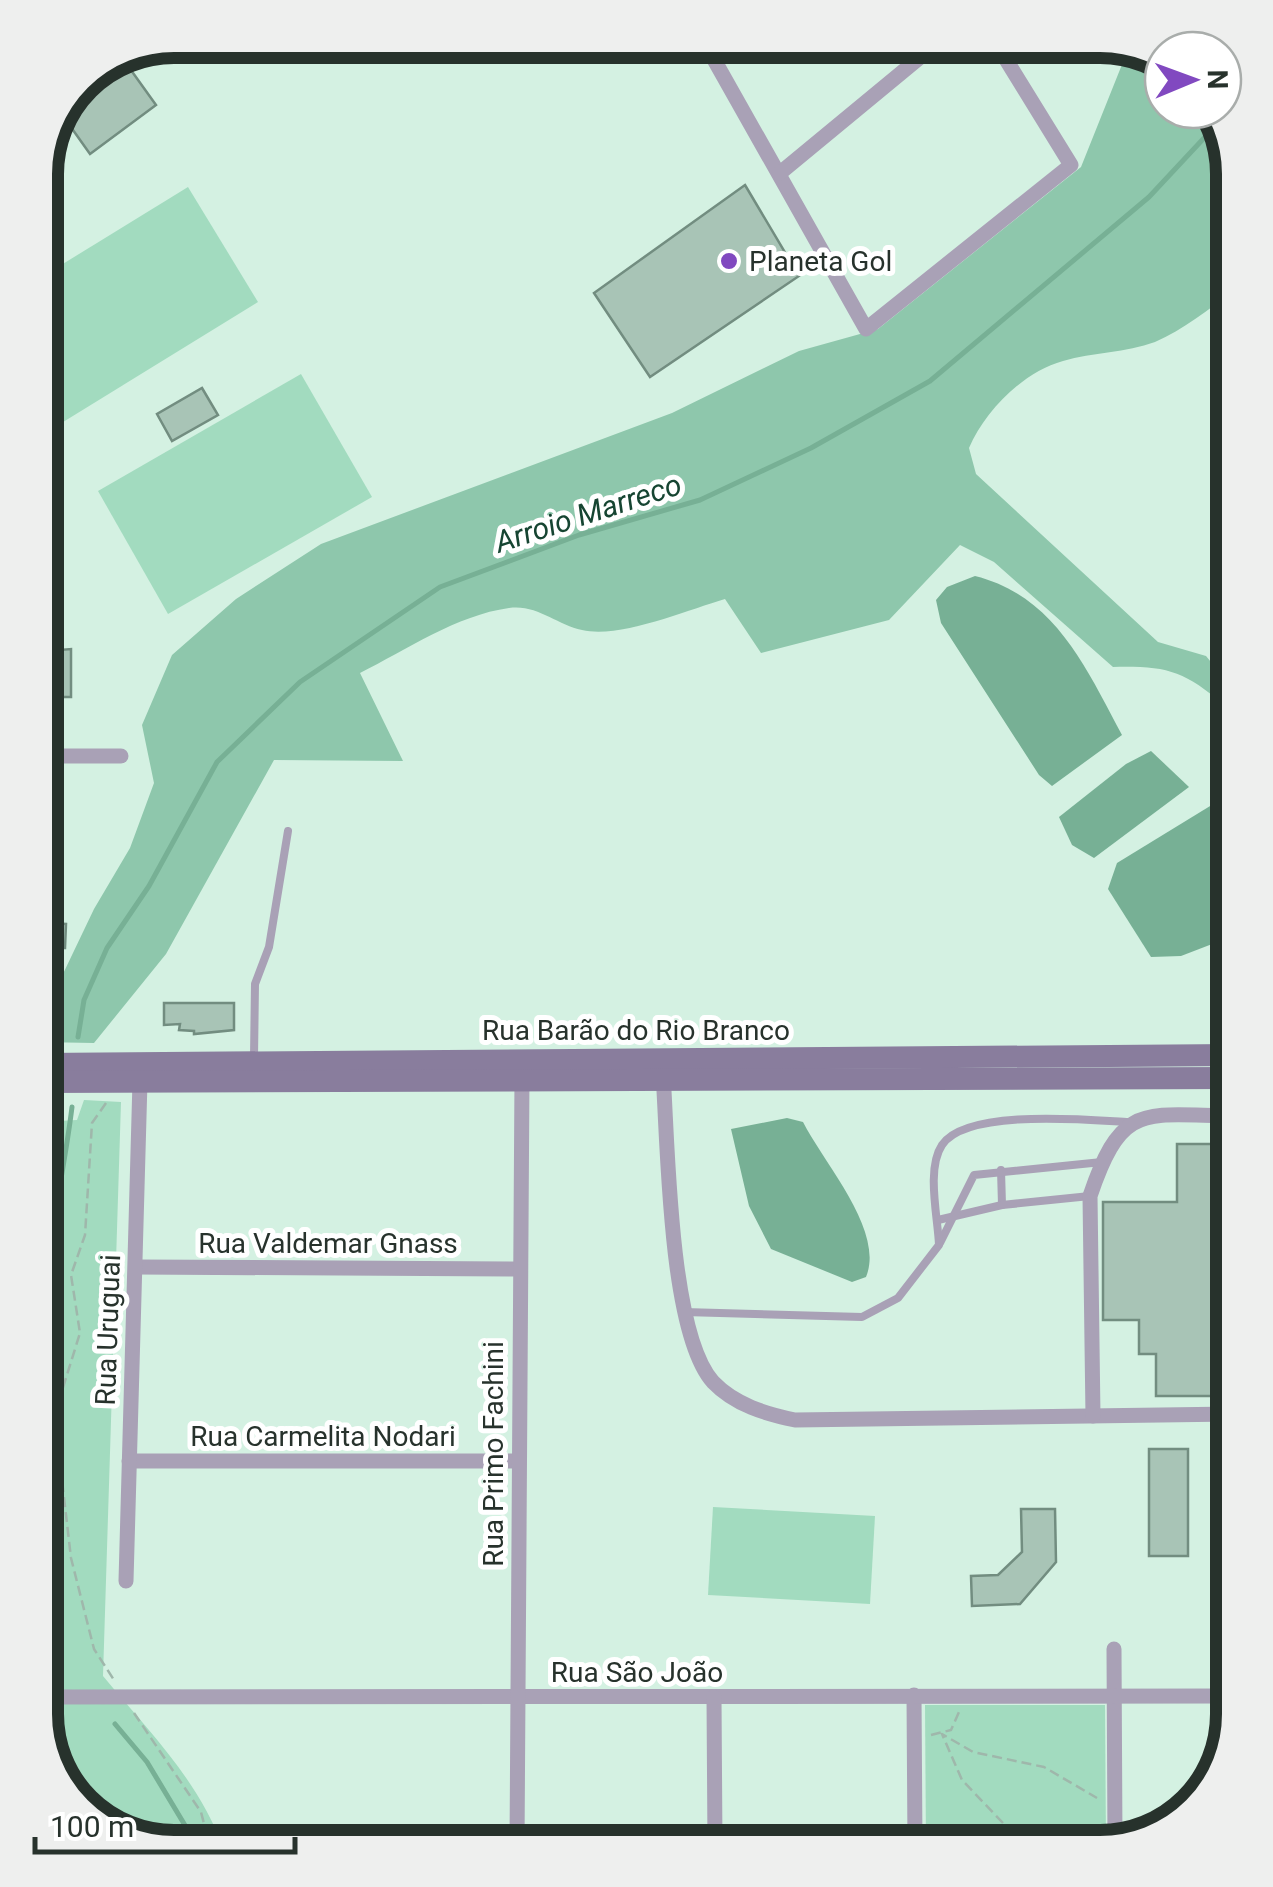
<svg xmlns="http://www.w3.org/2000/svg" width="1273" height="1887" font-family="Roboto,sans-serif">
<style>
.green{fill:#a2dbbf}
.forest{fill:#8ec7ac}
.water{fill:#77b095}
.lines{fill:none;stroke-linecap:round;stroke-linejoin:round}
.stream{stroke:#77b095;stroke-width:5}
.building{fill:#a8c4b6;stroke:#728d80;stroke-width:2.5}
.path{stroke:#9fb7ab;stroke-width:2.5;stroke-dasharray:10 5;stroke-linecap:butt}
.service{stroke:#a9a1b6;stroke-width:8}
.minor{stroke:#a9a1b6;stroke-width:15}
.secondary{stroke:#897d9d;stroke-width:22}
.poi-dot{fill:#8149c0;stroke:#fff;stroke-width:4}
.labels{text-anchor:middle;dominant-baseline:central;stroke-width:10;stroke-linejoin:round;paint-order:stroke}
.poi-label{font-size:28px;fill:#27322c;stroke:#fff;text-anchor:start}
.street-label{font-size:28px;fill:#27322c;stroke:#fff}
.water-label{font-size:30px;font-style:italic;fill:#164532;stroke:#fff}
.rim{fill:none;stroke:#27322c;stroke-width:12}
</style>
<rect width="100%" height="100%" fill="#d4f1e2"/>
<g class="green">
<path d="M188,187L258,302L55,427L40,403V278Z"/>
<path d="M301,374L372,497L168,614L98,491Z"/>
<path d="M84,1100L121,1102L103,1676C149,1732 197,1778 223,1847H165L100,1825L58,1780L48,1745L47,1684L40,1683V1122L77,1120Z"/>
<path d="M713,1507L875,1516L870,1604L708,1595Z"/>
<path d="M925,1705H1105L1106,1846L926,1847Z"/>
</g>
<path class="forest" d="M1129,47L1163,57V110H1216L1233,173V291C1209,309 1183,330 1155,342C1126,353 1093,352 1063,361C1023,372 985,411 969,448L976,474L1158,642L1206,656L1233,689V699L1224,705C1183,670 1166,666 1113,667L994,562L960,545L889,620L761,653L725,599C687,610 620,639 582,630C557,625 537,604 509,608C457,615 406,650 360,673L403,761L274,760L166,954L94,1043L40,1042V1022L94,909L130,848L154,783L142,725L172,655L236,599L321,544L672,413L799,351L878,329L1081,167Z"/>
<g class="water">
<path d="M975,576C1055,596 1086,668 1122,735L1052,786L1039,775L941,623L936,600L947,587Z"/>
<path d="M1151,751L1189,787L1094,858L1072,845L1059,817L1126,764Z"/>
<path d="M1233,792V936L1181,956L1151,957L1108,889L1117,863Z"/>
<path d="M787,1118L803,1122C825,1165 885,1231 866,1277L852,1282L771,1249L749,1206L731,1129Z"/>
</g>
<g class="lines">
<g class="stream">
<path d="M78,1037L84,1000L107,948L149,886L217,762L300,682L440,587L579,535L700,500L811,448L930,381L1149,197L1219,122"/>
<path d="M40,1326C45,1251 63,1181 72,1107"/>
<path d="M40,1612L56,1641L61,1667"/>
<path d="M115,1724L147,1762L198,1847"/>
</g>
</g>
<g class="building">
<path d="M123,59L156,105L90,154L68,123L74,119L67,109L85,73Z"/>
<path d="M745,185L799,276L650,377L594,293Z"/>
<path d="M202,388L218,415L172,441L157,414Z"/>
<path d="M46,639H60V650L71,649V697H40V648L46,647Z"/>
<path d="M47,923L66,924L65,948H47Z"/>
<path d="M164,1003H234V1030L194,1034V1031L179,1030L180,1024L164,1025Z"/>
<path d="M1177,1144H1233V1396H1156V1354H1139V1320H1103V1202H1177Z"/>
<rect x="1149" y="1449" width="39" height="107"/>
<path d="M1021,1509H1055L1056,1562L1020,1604L972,1606L971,1576L998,1575L1022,1552Z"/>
</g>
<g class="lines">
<g class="path">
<path d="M106,1103L92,1123L85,1235L71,1275L80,1333L61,1394L60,1463L71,1558L94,1649L114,1680"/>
<path d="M134,1713L201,1812L210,1847"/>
<path d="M931,1735L951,1730L959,1712"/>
<path d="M1003,1823L962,1780L942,1734L973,1752L1044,1767L1097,1798"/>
</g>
<g class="service">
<path d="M254,1057L255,984L269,947L288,831"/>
<path d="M1001,1170L1002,1205"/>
<path d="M938,1220L1002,1205L1090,1196"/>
<path d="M940,1243L974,1175L1102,1162"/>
<path d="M684,1312L862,1317L898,1298L939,1245C938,1218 926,1169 942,1145C966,1108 1089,1120 1129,1122"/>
</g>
<g class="minor">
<path d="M703,40L866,329L1071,165L994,40"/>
<path d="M780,173L941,40"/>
<path d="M40,756H121"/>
<path d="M663,1074C668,1145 669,1333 713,1382C735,1405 766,1414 795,1420L1233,1414"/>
<path d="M136,1267L520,1269"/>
<path d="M1093,1416L1090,1196C1122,1101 1144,1115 1233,1116"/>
<path d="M129,1461H518"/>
<path d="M126,1581L140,1081"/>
<path d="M1114,1649L1115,1843"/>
<path d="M914,1695L915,1847"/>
<path d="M40,1697L1233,1696"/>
<path d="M714,1697L715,1847"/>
<path d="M517,1847L522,1076"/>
</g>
<g class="secondary">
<path d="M40,1064L1233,1055"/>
<path d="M40,1082L1233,1078"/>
</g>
</g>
<circle class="poi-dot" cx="729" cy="261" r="10"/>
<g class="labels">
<g class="poi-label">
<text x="749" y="261">Planeta Gol</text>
</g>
<g class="street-label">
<text x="636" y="1030">Rua Barão do Rio Branco</text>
<text x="328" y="1243">Rua Valdemar Gnass</text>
<text transform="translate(108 1330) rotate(-88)">Rua Uruguai</text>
<text x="323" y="1436">Rua Carmelita Nodari</text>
<text transform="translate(493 1454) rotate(-90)">Rua Primo Fachini</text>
<text x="637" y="1672">Rua São João</text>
</g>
<g class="water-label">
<text transform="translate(588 513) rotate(-18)">Arroio Marreco</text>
</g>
</g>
<path d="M0 0H1273V1887H0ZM174 58H1100A116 116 0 0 1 1216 174V1714A116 116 0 0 1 1100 1830H174A116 116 0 0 1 58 1714V174A116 116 0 0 1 174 58Z" fill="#eeefee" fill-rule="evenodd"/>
<path class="rim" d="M174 58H1100A116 116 0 0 1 1216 174V1714A116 116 0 0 1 1100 1830H174A116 116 0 0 1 58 1714V174A116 116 0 0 1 174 58Z"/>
<g transform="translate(1193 80) rotate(89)"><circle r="48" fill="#ffffff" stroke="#a9adab" stroke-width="2.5"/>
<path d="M0-8L18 38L0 25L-18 38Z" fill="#8149c0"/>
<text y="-15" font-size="28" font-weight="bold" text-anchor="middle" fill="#27322c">N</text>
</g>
<path d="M35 1837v15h260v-15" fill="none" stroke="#27322c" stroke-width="5"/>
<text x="50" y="1837" font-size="30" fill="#27322c" stroke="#ffffff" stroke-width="8" paint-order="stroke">100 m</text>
</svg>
